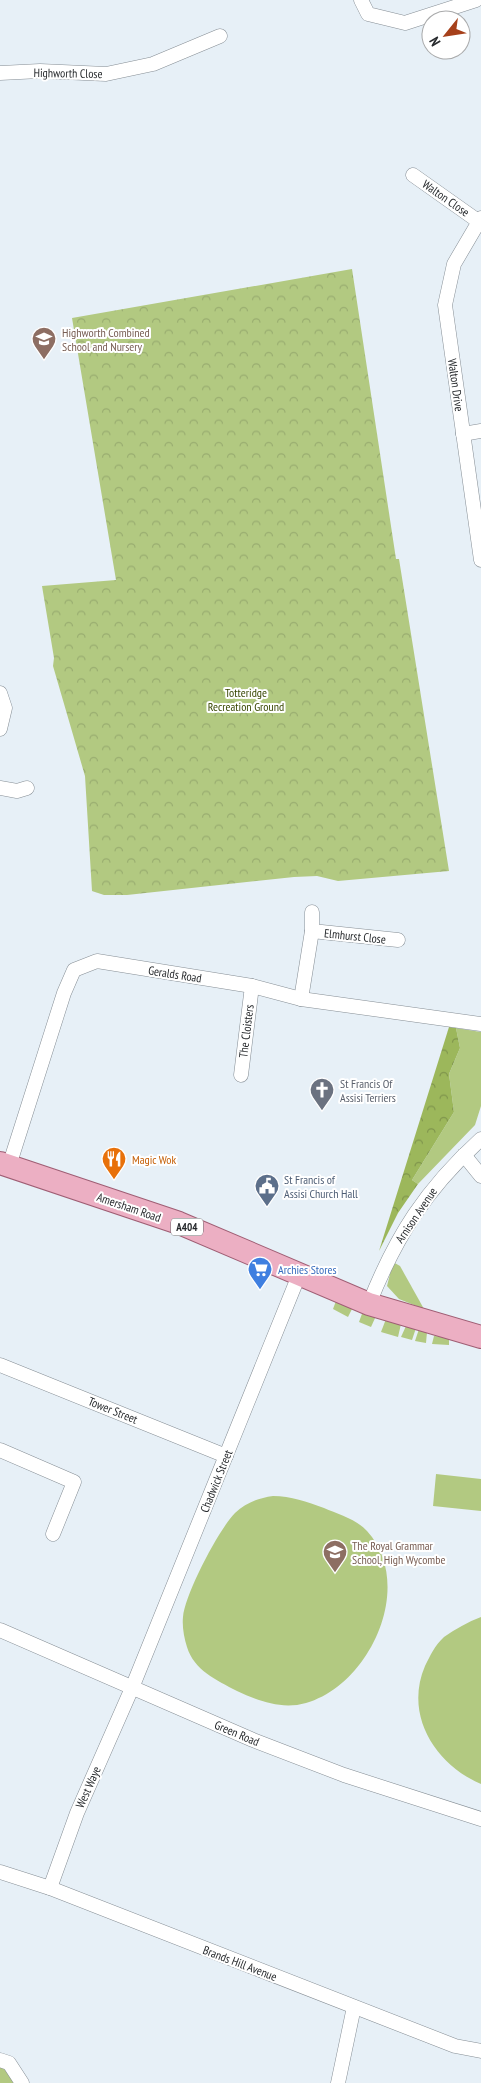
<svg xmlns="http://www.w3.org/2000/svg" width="481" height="2083" font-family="'PT Sans Narrow',sans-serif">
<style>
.grass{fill:#b2c981}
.forest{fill:url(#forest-crowns)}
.park{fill:url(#park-crowns)}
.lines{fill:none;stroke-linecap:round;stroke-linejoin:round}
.street-casing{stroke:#868e95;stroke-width:15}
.primary-casing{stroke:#9f5e74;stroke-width:24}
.street{stroke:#fff;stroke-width:14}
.primary{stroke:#ecafc3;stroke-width:22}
.labels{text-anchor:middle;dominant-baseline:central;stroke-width:4;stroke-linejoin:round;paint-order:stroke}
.shield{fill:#fff;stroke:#686a6c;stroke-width:1}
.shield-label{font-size:11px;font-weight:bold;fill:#272a2d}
.street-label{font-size:12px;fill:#272a2d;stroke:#fff}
.education-label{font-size:12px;fill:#785e54;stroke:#fff;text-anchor:start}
.park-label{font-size:12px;fill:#374600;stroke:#fff}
.worship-label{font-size:12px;fill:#5b616d;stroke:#fff;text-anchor:start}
.food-label{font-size:12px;fill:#c56008;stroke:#fff;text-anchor:start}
.service-label{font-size:12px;fill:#4e5e75;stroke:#fff;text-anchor:start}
.shop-label{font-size:12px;fill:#366cbe;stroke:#fff;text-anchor:start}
</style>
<defs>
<pattern id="forest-crowns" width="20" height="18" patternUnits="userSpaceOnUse" patternTransform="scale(1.25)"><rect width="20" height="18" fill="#9cb75b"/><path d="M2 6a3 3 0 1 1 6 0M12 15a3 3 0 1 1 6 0" fill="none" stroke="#7f954c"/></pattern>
<pattern id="park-crowns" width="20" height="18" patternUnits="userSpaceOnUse" patternTransform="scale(1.25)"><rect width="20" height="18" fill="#b2c981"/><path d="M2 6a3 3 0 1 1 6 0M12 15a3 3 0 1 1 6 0" fill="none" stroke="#99ad70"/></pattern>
</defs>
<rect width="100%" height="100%" fill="#e7f0f7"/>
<g class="grass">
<path d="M456,1028L481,1032V1106L475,1125L418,1184L412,1180L454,1112L449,1074L460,1048Z"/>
<path d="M393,1262L400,1266L424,1309L399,1299L387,1286Z"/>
<path d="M336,1301L353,1307L348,1317L333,1309Z"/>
<path d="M363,1311L376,1316L371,1327L359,1322Z"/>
<path d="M386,1319L401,1324L398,1337L381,1332Z"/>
<path d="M406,1326L416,1328L412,1340L401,1337Z"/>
<path d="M419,1329L427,1332L426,1343L415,1341Z"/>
<path d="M434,1336L449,1337V1345L432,1344Z"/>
<path d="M436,1474L481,1479V1511L433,1506Z"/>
<path d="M273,1496C291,1496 307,1502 324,1508C338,1514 356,1519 367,1531C416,1585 370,1685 306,1703C282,1710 258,1701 237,1691C216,1680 194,1670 187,1647C184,1638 182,1626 183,1617C185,1594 219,1529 235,1513C246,1503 258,1498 273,1496Z"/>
<path d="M481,1617V1784C435,1764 404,1715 425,1666C430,1656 435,1645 444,1637C455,1629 468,1622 481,1617Z"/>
<path d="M0,2066L8,2072L14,2083H0Z"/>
</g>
<path class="forest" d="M449,1027L456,1028L460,1048L449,1074L454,1112L412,1180L418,1184L398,1213L379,1251Z"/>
<path class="park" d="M352,269L396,559H399L449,871L338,881L317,876L294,877L127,895H104L92,891L85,776L53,666L54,658L42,586L116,580L72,318Z"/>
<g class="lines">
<defs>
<g id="street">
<path d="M361,0L368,14L405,23L476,0"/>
<path d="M0,73L40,71L106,74L153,64L220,36"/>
<path d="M413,175L478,221"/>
<path d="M481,218L454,264L445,305L481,560"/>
<path d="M463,434L481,431"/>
<path d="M0,693L5,708L0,729"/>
<path d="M0,788L17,791L27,788"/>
<path d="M312,931L398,940"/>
<path d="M301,999L312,931V912"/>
<path d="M241,1075L252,986"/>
<path d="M464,1155L481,1176"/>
<path d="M9,1166L64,993L74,970L97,961L252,986L301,999L481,1024"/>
<path d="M369,1304C396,1236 426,1189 481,1139"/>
<path d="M0,1365L226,1456"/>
<path d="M0,1450L74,1482L53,1534"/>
<path d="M0,1630L253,1740L344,1775L481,1819"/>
<path d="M0,1872L50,1888L455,2046L481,2051"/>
<path d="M50,1888L77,1813L132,1688L299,1275"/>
<path d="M0,2060L9,2063L22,2083"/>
<path d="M338,2083L354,2007"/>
</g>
<path id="primary" d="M0,1163L179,1223L369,1304L481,1337"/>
</defs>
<use href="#street" class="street-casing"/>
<use href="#primary" class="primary-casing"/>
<use href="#street" class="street"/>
<use href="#primary" class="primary"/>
</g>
<defs>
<symbol id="school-pin" viewBox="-11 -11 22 30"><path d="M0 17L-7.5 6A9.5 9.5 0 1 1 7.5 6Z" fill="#8d6e63" stroke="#fff"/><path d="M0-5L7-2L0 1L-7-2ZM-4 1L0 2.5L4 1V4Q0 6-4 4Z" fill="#fff"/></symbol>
<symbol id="church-pin" viewBox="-11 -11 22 30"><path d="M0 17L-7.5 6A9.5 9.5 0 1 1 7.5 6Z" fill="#6b7280" stroke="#fff"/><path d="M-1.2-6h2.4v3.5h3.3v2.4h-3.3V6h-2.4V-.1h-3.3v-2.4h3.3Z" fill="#fff"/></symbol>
<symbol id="restaurant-pin" viewBox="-11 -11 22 30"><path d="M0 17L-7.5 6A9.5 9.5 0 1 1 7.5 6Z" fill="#e8710a" stroke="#fff"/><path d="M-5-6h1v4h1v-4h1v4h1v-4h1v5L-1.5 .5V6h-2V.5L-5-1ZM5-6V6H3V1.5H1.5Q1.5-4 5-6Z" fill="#fff"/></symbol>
<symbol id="civic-pin" viewBox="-11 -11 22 30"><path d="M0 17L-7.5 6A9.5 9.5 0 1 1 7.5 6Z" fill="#5c6f8a" stroke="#fff"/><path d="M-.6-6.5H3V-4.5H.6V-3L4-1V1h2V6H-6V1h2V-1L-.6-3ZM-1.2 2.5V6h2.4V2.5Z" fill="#fff"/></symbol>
<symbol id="supermarket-pin" viewBox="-11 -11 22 30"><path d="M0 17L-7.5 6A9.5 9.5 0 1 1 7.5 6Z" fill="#3f7fe0" stroke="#fff"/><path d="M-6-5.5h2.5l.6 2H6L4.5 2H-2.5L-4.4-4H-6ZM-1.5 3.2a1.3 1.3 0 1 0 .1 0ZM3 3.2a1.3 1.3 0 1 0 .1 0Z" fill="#fff"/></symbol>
</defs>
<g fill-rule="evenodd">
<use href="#school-pin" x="30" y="325" width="28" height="38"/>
<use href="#church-pin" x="308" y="1076" width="28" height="38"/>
<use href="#restaurant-pin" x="100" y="1145" width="28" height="38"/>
<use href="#civic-pin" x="253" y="1172" width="28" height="38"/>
<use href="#supermarket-pin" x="246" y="1255" width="28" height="38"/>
<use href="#school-pin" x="321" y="1538" width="28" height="38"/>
</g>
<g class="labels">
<rect class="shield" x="171" y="1218.5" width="32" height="17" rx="4"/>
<g class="shield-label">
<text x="187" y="1227">A404</text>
</g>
<g class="street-label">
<text transform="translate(68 73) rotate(1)">Highworth Close</text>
<text transform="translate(446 198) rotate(35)">Walton Close</text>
<text transform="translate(456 385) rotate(82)">Walton Drive</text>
<text transform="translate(355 936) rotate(6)">Elmhurst Close</text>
<text transform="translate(175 974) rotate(9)">Geralds Road</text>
<text transform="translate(246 1031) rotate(-83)">The Cloisters</text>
<text transform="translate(129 1207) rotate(19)">Amersham Road</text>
<text transform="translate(416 1215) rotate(-56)">Arnison Avenue</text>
<text transform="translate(113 1410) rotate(22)">Tower Street</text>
<text transform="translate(216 1481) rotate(-68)">Chadwick Street</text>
<text transform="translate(237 1733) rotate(23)">Green Road</text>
<text transform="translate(88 1787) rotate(-66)">West Waye</text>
<text transform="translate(240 1963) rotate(21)">Brands Hill Avenue</text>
</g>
<g class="education-label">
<text x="62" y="332">Highworth Combined<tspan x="62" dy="14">School and Nursery</tspan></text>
<text x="352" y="1545">The Royal Grammar<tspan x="352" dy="14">School, High Wycombe</tspan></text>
</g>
<g class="park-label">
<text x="246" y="692">Totteridge<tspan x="246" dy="14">Recreation Ground</tspan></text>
</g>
<g class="worship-label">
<text x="340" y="1083">St Francis Of<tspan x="340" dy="14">Assisi Terriers</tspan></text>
</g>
<g class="food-label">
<text x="132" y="1159">Magic Wok</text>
</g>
<g class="service-label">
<text x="284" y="1179">St Francis of<tspan x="284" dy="14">Assisi Church Hall</tspan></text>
</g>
<g class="shop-label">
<text x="278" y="1269">Archies Stores</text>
</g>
</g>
<g transform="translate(446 35) rotate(240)"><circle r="24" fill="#ffffff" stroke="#a9aaab"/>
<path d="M0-4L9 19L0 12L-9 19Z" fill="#a6401a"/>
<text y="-8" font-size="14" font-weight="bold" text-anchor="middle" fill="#272a2d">N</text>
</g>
</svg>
